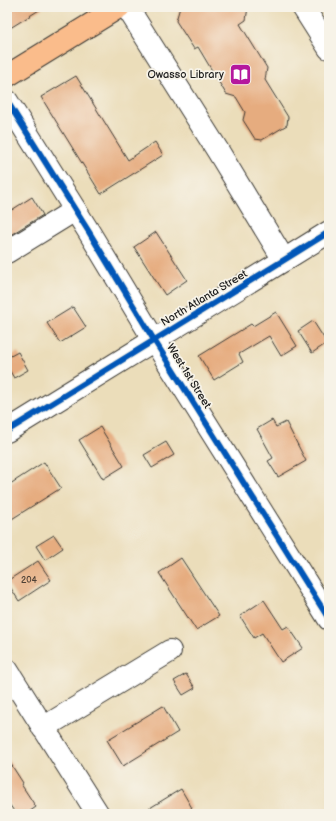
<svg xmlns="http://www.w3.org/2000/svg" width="336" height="821" font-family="'Balsamiq Sans',sans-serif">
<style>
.building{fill:#e6ac7f}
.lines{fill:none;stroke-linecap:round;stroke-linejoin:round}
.minor-casing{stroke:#3b3934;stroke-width:24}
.major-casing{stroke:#3b3934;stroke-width:24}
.minor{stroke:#fff;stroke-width:22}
.major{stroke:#fabc8b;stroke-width:22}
.cycleway-casing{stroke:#f7f3e8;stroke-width:8}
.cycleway{stroke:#0057b8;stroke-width:6}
.labels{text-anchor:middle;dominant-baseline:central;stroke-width:3.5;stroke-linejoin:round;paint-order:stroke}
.number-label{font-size:9px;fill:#4e4035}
.poi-label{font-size:11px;fill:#1c1c1c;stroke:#f7f3e8;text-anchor:end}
.street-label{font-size:11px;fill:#1c1c1c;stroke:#f7f3e8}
</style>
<rect width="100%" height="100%" fill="#f7f3e8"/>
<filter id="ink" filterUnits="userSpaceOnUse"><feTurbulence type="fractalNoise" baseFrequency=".025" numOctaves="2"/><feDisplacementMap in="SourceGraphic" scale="8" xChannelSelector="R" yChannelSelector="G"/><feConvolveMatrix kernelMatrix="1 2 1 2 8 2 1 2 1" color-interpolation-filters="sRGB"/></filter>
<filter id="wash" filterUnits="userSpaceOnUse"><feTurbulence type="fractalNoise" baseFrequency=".012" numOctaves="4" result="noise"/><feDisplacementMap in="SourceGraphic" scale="16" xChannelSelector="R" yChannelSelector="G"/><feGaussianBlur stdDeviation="0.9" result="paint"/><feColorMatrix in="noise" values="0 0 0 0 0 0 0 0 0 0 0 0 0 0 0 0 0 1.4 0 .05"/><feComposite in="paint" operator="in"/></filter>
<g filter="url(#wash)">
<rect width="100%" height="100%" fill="#ebddba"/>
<g id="blocks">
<g class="building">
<path d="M7,7H44L7,30Z"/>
<path d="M180,7H248L246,20L240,24L267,68L265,80L288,117L287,125L262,140L255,139L243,120L245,112L236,97L226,94L198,47L194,49L176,21Z"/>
<path d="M76,76L128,160L155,142L163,155L101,194L41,97Z"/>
<path d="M32,197L43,215L7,237V213Z"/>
<path d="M156,232L187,280L165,295L134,247Z"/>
<path d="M73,307L86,327L60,343L47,323Z"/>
<path d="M276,312L297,346L281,356L269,336L239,354L243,362L214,380L199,356L251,324L253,326Z"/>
<path d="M313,321L327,343L312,353L298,331Z"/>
<path d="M18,352L28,370L14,378L7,366V358Z"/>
<path d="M272,420L276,427L286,422L306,461L278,477L268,461L273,458L257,429Z"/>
<path d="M100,427L124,466L103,479L79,440Z"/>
<path d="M166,442L174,455L152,468L144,455Z"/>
<path d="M44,462L61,488L7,522V486Z"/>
<path d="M54,535L63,548L45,560L36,546Z"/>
<path d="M181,558L219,616L196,630L159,573Z"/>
<path d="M38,561L51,580L19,601L7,582V581Z"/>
<path d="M264,600L283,629L288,626L303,648L281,662L262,633L254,638L240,616Z"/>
<path d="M186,674L195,688L183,695L174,681Z"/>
<path d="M163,706L178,732L123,766L107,740Z"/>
<path d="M7,758L23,783L21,784L36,807L26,814H16L7,801Z"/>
<path d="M181,789L192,808L182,814H140Z"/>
</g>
</g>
</g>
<g filter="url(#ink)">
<use href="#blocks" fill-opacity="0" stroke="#3b3934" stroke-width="1"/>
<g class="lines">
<defs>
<g id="minor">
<path d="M127,7L218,151L284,260"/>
<path d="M303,7L329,48"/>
<path d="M7,101L89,232L154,340L329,619"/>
<path d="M7,252L75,210"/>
<path d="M7,431L284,260L329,232"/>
<path d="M7,670L98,814"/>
<path d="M43,728L170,651"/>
</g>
<path id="major" d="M7,76L119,7"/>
</defs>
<use href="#minor" class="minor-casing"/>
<use href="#major" class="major-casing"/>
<use href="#minor" class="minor"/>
<use href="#major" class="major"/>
<defs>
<g id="cycleway">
<path d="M7,101L89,232L154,340L329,619"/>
<path d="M7,431L284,260L329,232"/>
</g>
</defs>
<use href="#cycleway" class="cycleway-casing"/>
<use href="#cycleway" class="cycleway"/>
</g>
</g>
<defs>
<symbol id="library-square" viewBox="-11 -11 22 22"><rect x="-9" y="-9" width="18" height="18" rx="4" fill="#b5179e" stroke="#f7f3e8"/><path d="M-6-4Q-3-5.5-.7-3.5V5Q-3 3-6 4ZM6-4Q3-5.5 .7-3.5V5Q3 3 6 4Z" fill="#fff"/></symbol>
</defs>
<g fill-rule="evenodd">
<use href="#library-square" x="228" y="62" width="25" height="25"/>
</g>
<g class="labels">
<g class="number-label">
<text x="29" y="580">204</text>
</g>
<g class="poi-label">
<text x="224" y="74">Owasso Library</text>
</g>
<g class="street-label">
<text transform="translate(204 298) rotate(-31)">North Atlanta Street</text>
<text transform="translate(189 376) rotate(58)">West 1st Street</text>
</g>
</g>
<rect width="336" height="821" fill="none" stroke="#f7f3e8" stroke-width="24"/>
</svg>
